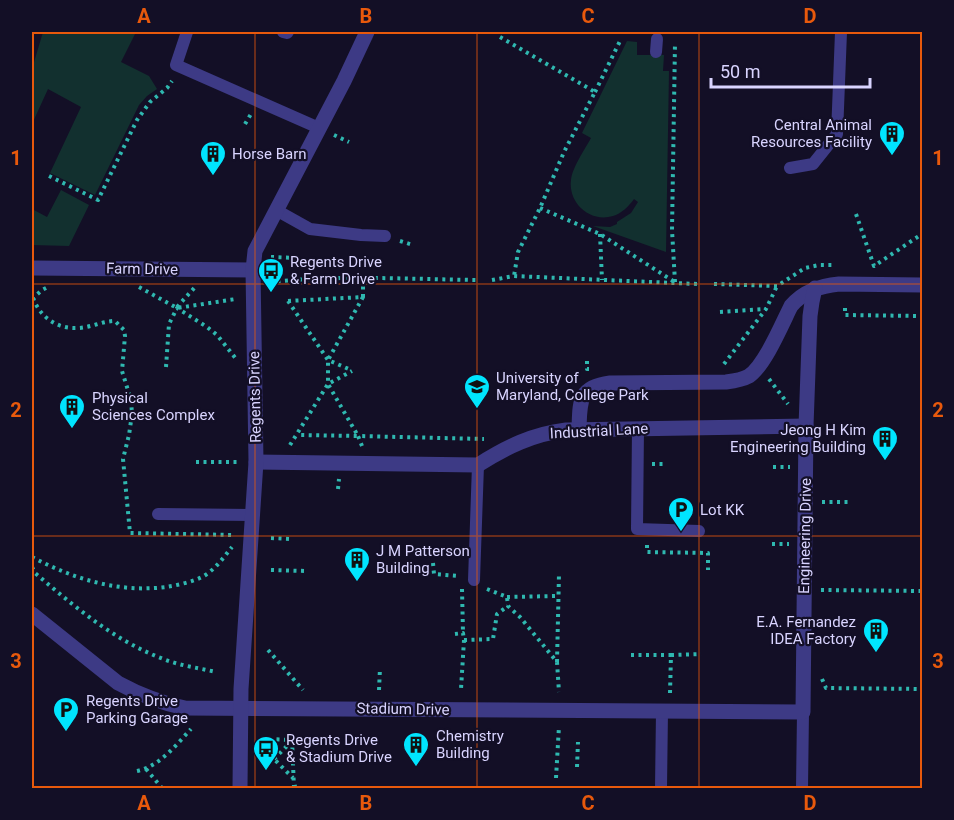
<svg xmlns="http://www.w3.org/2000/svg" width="954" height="820" font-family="Roboto,sans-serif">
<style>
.green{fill:#12302f}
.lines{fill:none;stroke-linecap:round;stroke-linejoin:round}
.path{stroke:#2fb8b0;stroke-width:4;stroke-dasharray:3 4.5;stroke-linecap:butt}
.service{stroke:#3d3a85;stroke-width:12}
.minor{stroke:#3d3a85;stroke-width:15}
.tertiary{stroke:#3d3a85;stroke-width:15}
.grid{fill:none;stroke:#e8590c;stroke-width:1.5;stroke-opacity:0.55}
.labels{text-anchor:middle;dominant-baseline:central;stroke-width:4.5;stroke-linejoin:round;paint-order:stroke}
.poi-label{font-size:15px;fill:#d9d4ff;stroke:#130f26;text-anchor:start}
.street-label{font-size:15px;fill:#d9d4ff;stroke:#130f26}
.neatline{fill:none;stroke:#e8590c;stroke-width:2}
.grid-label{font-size:20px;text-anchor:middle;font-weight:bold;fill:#e8590c}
</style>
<rect width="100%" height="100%" fill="#130f26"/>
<g class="green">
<path d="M43,32H136L121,62L149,76L157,89L147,96L139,105L95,195L50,173L81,107L48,89L32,124V69Z"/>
<path d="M627,41L637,42V55H664L663,71H669L666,252L593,226L610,227L617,224V222L631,213L638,202L634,199C629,206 621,214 613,216C590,223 568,203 571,180C572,168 585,149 591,138L582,133Z"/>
<path d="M61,190L89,205L69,246L32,245V209L47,217Z"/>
</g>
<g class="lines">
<g class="path">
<path d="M500,37L595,92L564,152L540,208L518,252L514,276"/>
<path d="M595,92L621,39"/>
<path d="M245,124L251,114"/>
<path d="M334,135L349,142"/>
<path d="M49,176L98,200L137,120L150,102L167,88L172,81"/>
<path d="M540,208L600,234L673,281"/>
<path d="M856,214L874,266L922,234"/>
<path d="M600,234L602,280"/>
<path d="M400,241L413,245"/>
<path d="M271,257L299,258"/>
<path d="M492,280L514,276L697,284"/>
<path d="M270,282C338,275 407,279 476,280"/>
<path d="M675,282L672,230L675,43"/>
<path d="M714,284L777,286L805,268L819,265H834"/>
<path d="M139,287L177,308L236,299"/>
<path d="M363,297V279"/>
<path d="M33,298C40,317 57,329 77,328C90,328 102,321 115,321L124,330L125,336L122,371L131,400L132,414L129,435L123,459L130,533L234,535"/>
<path d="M32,299L42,290L50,286"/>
<path d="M288,301L363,297L328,360V384L358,436L297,435"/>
<path d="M288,301L328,360L351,370"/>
<path d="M177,307L196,286"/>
<path d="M845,308V315L922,316"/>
<path d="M720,312L766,309"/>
<path d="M587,361V369H589"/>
<path d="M724,364L766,309L777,286"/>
<path d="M166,367L169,324L177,308L207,327L217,335L237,360"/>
<path d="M769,379L788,404"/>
<path d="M290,445L328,384L352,371"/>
<path d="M362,446L358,436L484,439"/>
<path d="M196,462H238"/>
<path d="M652,464H665"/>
<path d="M773,467H790"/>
<path d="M338,489L339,479"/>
<path d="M822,502H848"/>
<path d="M271,538L291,539"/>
<path d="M772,544H789"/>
<path d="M647,545V552L708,553V570"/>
<path d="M32,557C74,579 118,593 166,587C178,585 192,582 202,577C215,570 223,558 232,547"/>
<path d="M433,563L434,574L459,576"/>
<path d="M32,567L35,573C75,607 116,642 166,660C182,666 199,668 216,672"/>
<path d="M271,570L306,571"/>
<path d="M462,589L463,633"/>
<path d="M487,589L507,597L508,606L520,617L557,662L559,692"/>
<path d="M821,590L922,591"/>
<path d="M507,597L558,596"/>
<path d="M455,634L463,633L464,640L461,689"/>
<path d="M464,640L493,639L497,614L508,606"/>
<path d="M268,650L303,690"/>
<path d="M631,655H671L670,693"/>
<path d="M671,655L701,654"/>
<path d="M557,662L559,574"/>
<path d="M822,679L826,688L922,689"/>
<path d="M379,690L380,668"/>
<path d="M269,739L292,740"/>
<path d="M292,740L294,788"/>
<path d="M269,759H274L293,778"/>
<path d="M274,759L292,741"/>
<path d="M577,767L578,742"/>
<path d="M146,769L162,788"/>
<path d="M137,771C160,766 176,745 191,729"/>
<path d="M556,778L559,726"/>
<path d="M294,787L301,786"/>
</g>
<g class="service">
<path d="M187,32L176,65L319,128"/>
<path d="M283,32L287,33L288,32"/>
<path d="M656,52L657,39"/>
<path d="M790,168L813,164L837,134L841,32"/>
<path d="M276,210L310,229L361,235L385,236"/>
<path d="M638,428L637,529L699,531"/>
<path d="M158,514L252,515"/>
<path d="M474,580L478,465"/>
<path d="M661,788L662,711"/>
<path d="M802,788L803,712"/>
</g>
<g class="minor">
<path d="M32,268L253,270"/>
<path d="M579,429C580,402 578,387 610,383L726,382C734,381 742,380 749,376C765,365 782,324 791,306C804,291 820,286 839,284L922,285"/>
<path d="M256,462L478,465C506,447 533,434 566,430L806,426"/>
<path d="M32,614L118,683C140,695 161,703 185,708L803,712L806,426L810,316L812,302L815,288"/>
</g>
<path class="tertiary" d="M240,788L241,689L256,462L253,270L255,251L344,81L367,32"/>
</g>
<path class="grid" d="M255,32V788M477,32V788M699,32V788M32,284H922M32,536H922"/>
<defs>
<symbol id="building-pin" viewBox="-11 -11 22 30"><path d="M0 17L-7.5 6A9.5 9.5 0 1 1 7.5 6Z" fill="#00e5ff" stroke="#130f26"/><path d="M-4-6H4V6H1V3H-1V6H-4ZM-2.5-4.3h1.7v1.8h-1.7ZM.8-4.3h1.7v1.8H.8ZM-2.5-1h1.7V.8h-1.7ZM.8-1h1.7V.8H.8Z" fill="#111"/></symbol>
<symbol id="bus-pin" viewBox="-11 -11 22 30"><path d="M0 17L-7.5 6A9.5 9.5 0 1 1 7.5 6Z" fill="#00e5ff" stroke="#130f26"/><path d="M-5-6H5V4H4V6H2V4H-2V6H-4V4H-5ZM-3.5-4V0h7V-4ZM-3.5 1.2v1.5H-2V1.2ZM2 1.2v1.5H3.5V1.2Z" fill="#111"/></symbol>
<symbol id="university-pin" viewBox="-11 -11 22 30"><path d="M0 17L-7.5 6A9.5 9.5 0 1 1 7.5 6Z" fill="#00e5ff" stroke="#130f26"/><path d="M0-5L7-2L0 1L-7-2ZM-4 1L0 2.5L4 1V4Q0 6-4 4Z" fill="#111"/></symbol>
<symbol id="parking-pin" viewBox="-11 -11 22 30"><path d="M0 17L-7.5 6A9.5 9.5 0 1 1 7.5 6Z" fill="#00e5ff" stroke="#130f26"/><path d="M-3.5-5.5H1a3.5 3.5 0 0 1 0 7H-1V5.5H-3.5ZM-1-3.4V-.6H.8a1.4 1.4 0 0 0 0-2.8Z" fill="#111"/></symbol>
</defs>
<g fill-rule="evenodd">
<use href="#building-pin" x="877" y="119" width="30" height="40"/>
<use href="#building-pin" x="198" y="139" width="30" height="40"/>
<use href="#bus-pin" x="256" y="256" width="30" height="40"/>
<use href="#university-pin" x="462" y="372" width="30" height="40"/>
<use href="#building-pin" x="57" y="392" width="30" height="40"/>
<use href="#building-pin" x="870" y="424" width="30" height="40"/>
<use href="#parking-pin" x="666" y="495" width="30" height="40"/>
<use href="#building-pin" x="342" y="545" width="30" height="40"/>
<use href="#building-pin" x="861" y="616" width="30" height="40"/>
<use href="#parking-pin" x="51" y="695" width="30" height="40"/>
<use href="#building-pin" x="401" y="730" width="30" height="40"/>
<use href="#bus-pin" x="251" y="734" width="30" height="40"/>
</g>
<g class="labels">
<g class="poi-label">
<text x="872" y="125" text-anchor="end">Central Animal<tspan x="872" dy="17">Resources Facility</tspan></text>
<text x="232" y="154">Horse Barn</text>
<text x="290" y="262">Regents Drive<tspan x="290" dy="17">&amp; Farm Drive</tspan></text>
<text x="496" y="378">University of<tspan x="496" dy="17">Maryland, College Park</tspan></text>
<text x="92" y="398">Physical<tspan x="92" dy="17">Sciences Complex</tspan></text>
<text x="866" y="430" text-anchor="end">Jeong H Kim<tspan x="866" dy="17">Engineering Building</tspan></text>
<text x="700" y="510">Lot KK</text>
<text x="376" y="551">J M Patterson<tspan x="376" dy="17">Building</tspan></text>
<text x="856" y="622" text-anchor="end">E.A. Fernandez<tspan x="856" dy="17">IDEA Factory</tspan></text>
<text x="86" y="701">Regents Drive<tspan x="86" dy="17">Parking Garage</tspan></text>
<text x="436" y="736">Chemistry<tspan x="436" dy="17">Building</tspan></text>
<text x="286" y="740">Regents Drive<tspan x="286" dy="17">&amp; Stadium Drive</tspan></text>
</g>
<g class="street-label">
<text transform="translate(142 269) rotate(1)">Farm Drive</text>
<text transform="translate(255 397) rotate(-91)">Regents Drive</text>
<text transform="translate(599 431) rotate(-3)">Industrial Lane</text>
<text transform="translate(805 536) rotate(-89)">Engineering Drive</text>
<text transform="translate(403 709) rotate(1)">Stadium Drive</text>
</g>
</g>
<rect width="954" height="820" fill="none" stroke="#130f26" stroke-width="66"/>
<path d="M711 78v9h159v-9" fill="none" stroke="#d9d4ff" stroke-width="3"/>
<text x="720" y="78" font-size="18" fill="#d9d4ff" stroke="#130f26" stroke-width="4.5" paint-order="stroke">50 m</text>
<rect x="33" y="33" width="888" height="754" class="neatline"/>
<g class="grid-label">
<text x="144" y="23">A</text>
<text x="366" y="23">B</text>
<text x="588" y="23">C</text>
<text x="810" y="23">D</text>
<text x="16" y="165">1</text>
<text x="938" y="165">1</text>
<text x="16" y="417">2</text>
<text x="938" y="417">2</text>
<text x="16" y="668">3</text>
<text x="938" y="668">3</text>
<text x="144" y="810">A</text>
<text x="366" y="810">B</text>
<text x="588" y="810">C</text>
<text x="810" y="810">D</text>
</g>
</svg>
